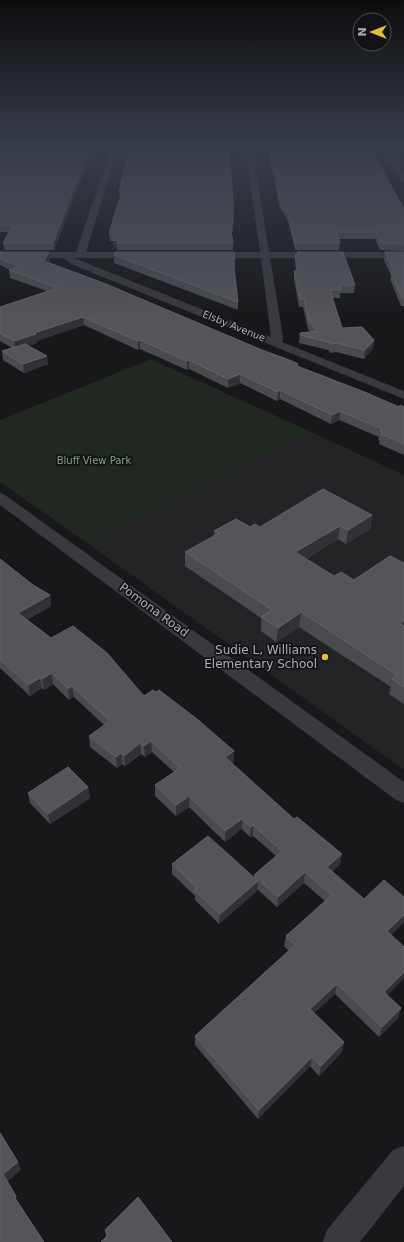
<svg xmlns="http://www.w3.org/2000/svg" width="404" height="1242" font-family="'DejaVu Sans',sans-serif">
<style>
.built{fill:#242427}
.green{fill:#202821}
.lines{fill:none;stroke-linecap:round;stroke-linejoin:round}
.minor{fill:#393a3f;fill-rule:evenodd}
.wall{fill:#494b4f}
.shaded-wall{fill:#313235}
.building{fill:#54555a;stroke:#626369}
.poi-dot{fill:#e8b841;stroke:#131315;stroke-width:1.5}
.labels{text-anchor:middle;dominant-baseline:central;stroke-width:3.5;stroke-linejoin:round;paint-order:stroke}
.far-street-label{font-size:10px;fill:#abafb9;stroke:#131315}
.far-park-label{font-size:10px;fill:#83a386;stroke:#131315}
.street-label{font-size:12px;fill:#abafb9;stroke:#131315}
.poi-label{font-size:12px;fill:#abafb9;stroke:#131315;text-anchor:end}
</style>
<rect width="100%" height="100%" fill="#18181a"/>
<path class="built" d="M311,432L404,475V770L87,543Z"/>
<path class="green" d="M151,359L311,432L87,543L0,482V420Z"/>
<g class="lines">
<g class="minor">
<path d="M112,147L153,148L156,150L153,152H117L86,252H137L142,255L137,258H74L271,337L261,258H211L206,255L211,252H260L246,152H205L202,150L205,148H246V147L295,149V151L293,152H253L269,252H404V258H270L283,337L282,342L404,391V399L71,264L63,258H0V252H76L110,152H67L64,150L67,148Z"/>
<path d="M381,147L404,148V152H391L404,174V182L400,180L384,152H347L344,150L347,148Z"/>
<path d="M0,493L5,495L404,782V803L396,800L0,505Z"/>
<path d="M404,1146V1186L360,1242H323L327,1230L393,1150Z"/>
</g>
</g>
<g class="wall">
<path d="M0,147H90L91,154L54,250H5L3,243L9,232H0Z"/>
<path d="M230,148L229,156L233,201V231H231L233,243V250H117V247L113,249V241H110L109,233L120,198L119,191Z"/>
<path d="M270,148L404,209V251L380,250L375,239H339L340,243L339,250H295L288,221L279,206L274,174H272L270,154Z"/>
<path d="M0,252L50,260L48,262L298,366L399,407H404V455L379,444L380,441L378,440L379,437L339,420L331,424L280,399L277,401L240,383L228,388L189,369L187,370L140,349L138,350L84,325L37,341V343L28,346L48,364L24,373L3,360L2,351L12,348L0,341V307L47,291L10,278L9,270H10L0,265Z"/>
<path d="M297,252L355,285L354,293H340V298H332L342,328L374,340L373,348L364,359L336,352L331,353L328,350L299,343L300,333L310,332L308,329L303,307H299L294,279V271H296L295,262V255H297Z"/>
<path d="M385,252H404V306H401L390,279L391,275L384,260Z"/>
<path d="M114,255L235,259V267H234L238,302V310L114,263Z"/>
<path d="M372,515L370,529L346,544L338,539L306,559L334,576L354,580L404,563V704L389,694L391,687L299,627L276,642L261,631V618L185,566V552L214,536V531L260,527Z"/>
<path d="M0,559L33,585L50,595L51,606L27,620L51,638L234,751V762L231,763L340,864L332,872L364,899L404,922L391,935L387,996L401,1008L398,1018L379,1037L335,994L314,1013L344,1042L342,1052L319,1076L310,1066L258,1119L195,1045V1036L289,951L284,946L286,936L325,901L304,883L277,907L257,889V891L219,924L195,900V896L172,874V864L254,877V875L276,856L253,836L250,837L242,829L225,842L189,807L176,816L155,796V785L174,772L152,752L145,757L141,754L125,766L122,764L117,768L90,747L89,736L104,725L74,697L69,700L53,684L44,690L42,688L30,696L0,668Z"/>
<path d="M88,787L90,798L50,824L30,803L28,793Z"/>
<path d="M105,1230L172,1242L106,1237Z"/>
</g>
<g class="shaded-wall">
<path d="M90,147L91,154L54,250L53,243Z"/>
<path d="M118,240L117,243V247L113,249V241Z"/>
<path d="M49,252L50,260L45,268L44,261Z"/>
<path d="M83,317L84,325L37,341V343L15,350L14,341L34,333Z"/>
<path d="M140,340V349L138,350V341Z"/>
<path d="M374,340L373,348L364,359L365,350Z"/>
<path d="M47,356L48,364L24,373L23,364Z"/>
<path d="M189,360V369L187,370V361Z"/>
<path d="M240,374V383L228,388V379Z"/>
<path d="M280,390V399L277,401L278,392Z"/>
<path d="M340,411L339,420L331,424L332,415Z"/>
<path d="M372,515L370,529L346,544L348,530Z"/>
<path d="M340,526L338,539L294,566L295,552Z"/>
<path d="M50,595L51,606L20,624L18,613Z"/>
<path d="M301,612L299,627L276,642L278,628Z"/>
<path d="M404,621V633L400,624Z"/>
<path d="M52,673L53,684L44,690L42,679Z"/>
<path d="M40,678L42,688L30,696L28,685Z"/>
<path d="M72,686L74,697L69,700L68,689Z"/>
<path d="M151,741L152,752L145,757L144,746Z"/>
<path d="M140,743L141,754L125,766L124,756Z"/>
<path d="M234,751V762L224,768L225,757Z"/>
<path d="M121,753L122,764L117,768L116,757Z"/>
<path d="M88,787L90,798L50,824L48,814Z"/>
<path d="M189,796V807L176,816V805Z"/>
<path d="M242,819V829L225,842V831Z"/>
<path d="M253,825V836L250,837L251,827Z"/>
<path d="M342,854L340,864L325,878L327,867Z"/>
<path d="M305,872L304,883L277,907L278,897Z"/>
<path d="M258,881L257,891L219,924L220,914Z"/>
<path d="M404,915V922L384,942L387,931Z"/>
<path d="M404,972V978L381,1002L384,992Z"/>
<path d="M337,984L335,994L308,1018L310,1009Z"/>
<path d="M401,1008L398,1018L379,1037L382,1027Z"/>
<path d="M344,1042L342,1052L319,1076L321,1066Z"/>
<path d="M312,1057L310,1066L258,1119L259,1110Z"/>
<path d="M18,1162L21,1170L7,1182L3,1174Z"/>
</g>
<g class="building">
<path d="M0,147H90L53,243H3L13,225H0Z"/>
<path d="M130,148H230L229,152L233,201V224H230L233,243H117L118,240L113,241L114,233H109L122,191H119Z"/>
<path d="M270,148H370L404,209V244L381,243L376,232H336L340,243H295L288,214L279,199L274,168H272Z"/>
<path d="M0,252H49L44,261L106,284L262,350L292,361L298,364L297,366L367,393L399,407L400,405L404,407V444L381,434L383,432L380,431L382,429L340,411L332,415L280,390L278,392L240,374L228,379L189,360L187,361L140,340L138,341L83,317L34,333L36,334L14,341L0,333V307L58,288L9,270L20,267L0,258Z"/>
<path d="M115,252H234L235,259H233L238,302L114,255Z"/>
<path d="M297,252H343L355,285H340L341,290H330L342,328L362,327L374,340L365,350L337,343L331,344L329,342L300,335V333L318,331L309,321L304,299H300L294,271H298L295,255H298Z"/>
<path d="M385,252H404V298H402L391,272H394Z"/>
<path d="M25,344L47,356L23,364L2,351Z"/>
<path d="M323,489L372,515L348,530L340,526L295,552L334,576L341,572L354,580L390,556L404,563V621L400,624L404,626V687L392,679L397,675L301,612L278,628L261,617L272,610L185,552L219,533L214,531L236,519L250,527L255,524L260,527Z"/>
<path d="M0,559L33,585L50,595L18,613L51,638L73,626L107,653L144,696L153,690L156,692L159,690L197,719L234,751L225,757L294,819L297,817L342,854L327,867L364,899L384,880L404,897V915L387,931L404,947V972L384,992L401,1008L382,1027L337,984L310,1009L344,1042L321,1066L312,1057L259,1110L195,1036L295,945L286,936L332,895L305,872L278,897L254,875L282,851L253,825L251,827L242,819L225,831L189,796L176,805L155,785L180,768L151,741L144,746L140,743L124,756L121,753L116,757L89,736L110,721L72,686L68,689L52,673L42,679L40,678L28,685L0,659Z"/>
<path d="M68,767L88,787L48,814L28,793Z"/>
<path d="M208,836L258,881L220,914L194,890L197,888L172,864Z"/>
<path d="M0,1133L18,1162L3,1174L16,1196L15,1198L44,1242H0Z"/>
<path d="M138,1197L172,1242H101L108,1235L105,1230Z"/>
</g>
<linearGradient id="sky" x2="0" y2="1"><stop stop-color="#0d0d0e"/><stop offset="0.46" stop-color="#373d49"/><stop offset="1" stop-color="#373d49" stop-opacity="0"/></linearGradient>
<rect width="404" height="320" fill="url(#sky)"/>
<circle class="poi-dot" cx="325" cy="657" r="4"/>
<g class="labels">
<g class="far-street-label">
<text transform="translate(234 326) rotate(22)">Elsby Avenue</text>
</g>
<g class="far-park-label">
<text x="94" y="460">Bluff View Park</text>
</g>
<g class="street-label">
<text transform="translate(154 610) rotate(36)">Pomona Road</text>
</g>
<g class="poi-label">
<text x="317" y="650">Sudie L, Williams<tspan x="317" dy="14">Elementary School</tspan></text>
</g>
</g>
<g transform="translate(372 32) rotate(270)"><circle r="19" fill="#131315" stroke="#505157"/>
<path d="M0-3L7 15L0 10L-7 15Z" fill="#e8b841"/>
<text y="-6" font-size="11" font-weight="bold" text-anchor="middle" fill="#abafb9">N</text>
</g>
</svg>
